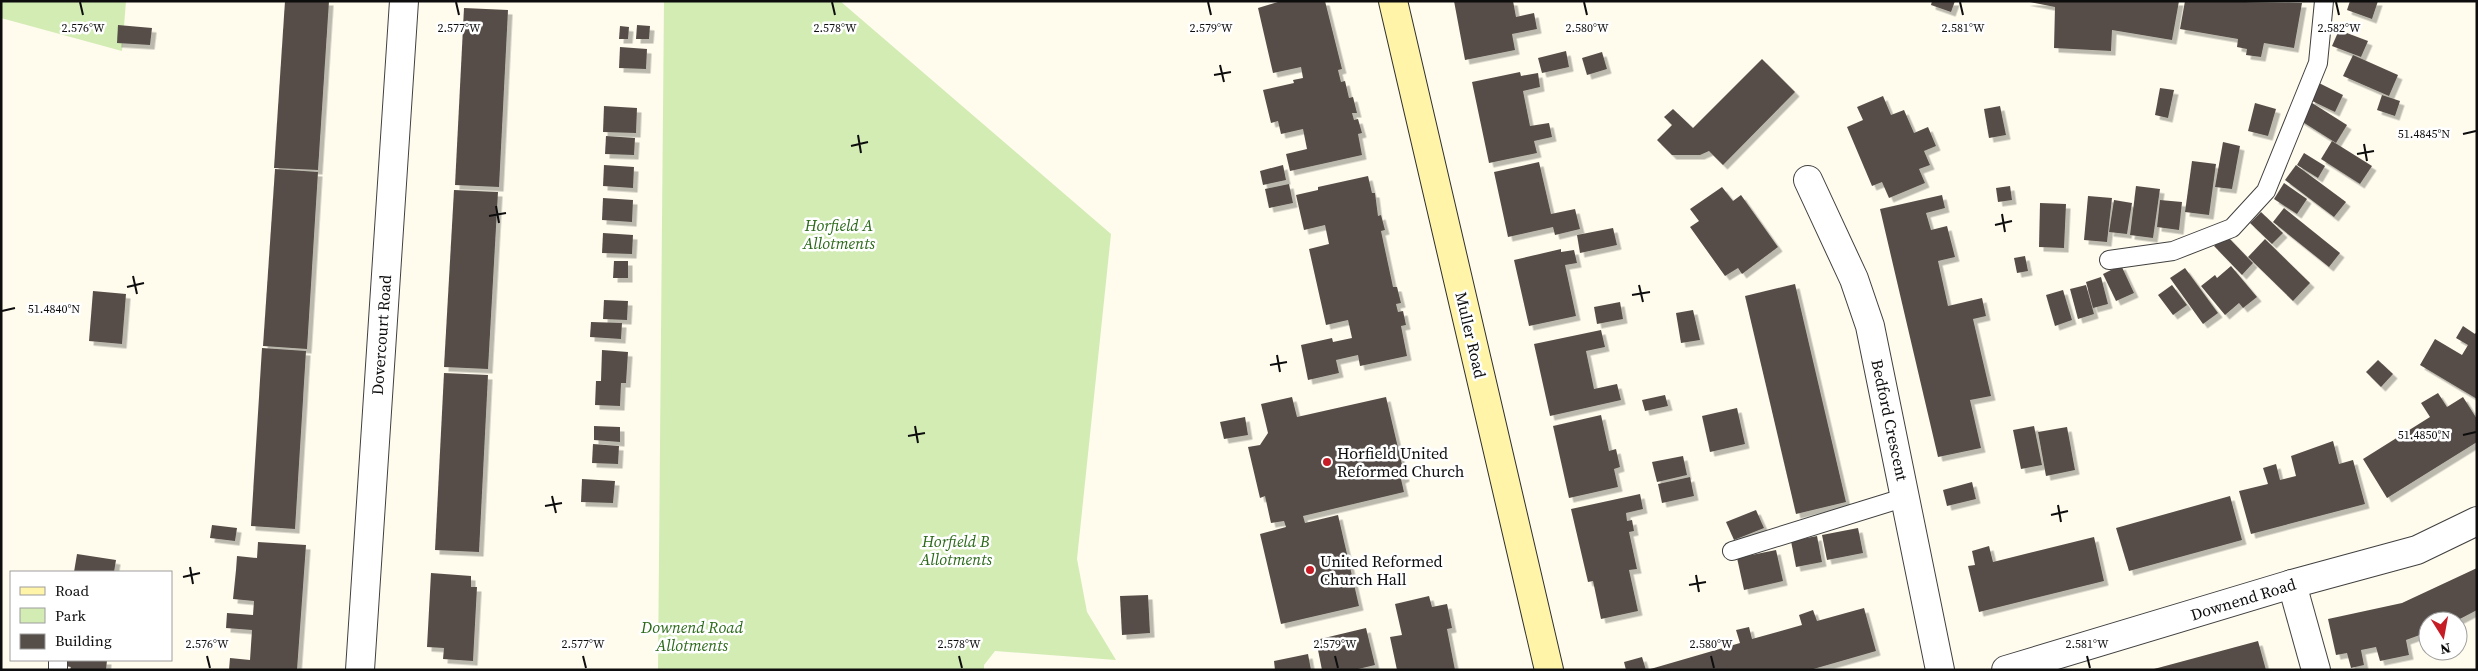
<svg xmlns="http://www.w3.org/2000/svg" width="2478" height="671" font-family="'Source Serif 4',serif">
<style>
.green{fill:#d2ecb4}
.building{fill:#564e49;filter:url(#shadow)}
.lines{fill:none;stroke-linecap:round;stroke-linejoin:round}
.lane-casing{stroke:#404040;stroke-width:20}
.street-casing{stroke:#404040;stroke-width:30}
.secondary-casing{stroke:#2f2f2f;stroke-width:30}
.lane{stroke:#fff;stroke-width:18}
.street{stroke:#fff;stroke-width:28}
.secondary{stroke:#fff4a8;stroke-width:28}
.ticks{fill:none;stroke:#0d0d0d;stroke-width:2}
.poi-dot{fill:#c61c26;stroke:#fff;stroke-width:2}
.labels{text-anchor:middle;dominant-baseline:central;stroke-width:5;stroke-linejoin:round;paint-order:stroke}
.park-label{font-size:16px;font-style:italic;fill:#2b6919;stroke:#fff}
.street-label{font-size:16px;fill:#0d0d0d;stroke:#fff}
.poi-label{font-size:16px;fill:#0d0d0d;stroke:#fff;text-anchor:start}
.ticks-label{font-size:12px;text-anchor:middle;fill:#0d0d0d;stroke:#fff;stroke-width:5;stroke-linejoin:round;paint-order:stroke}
</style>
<defs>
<filter id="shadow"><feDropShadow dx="4.5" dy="4.5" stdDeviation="0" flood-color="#0004"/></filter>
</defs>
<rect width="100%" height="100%" fill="#fffbed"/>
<g class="green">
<path d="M1,1H126L122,51L1,18Z"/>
<path d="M664,1H840L1111,234L1077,559L1087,612L1116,660L995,651L984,665V670H658Z"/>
</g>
<g class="building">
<path d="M285,1H329L318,170L274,168Z"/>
<path d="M1281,1H1325L1342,69L1338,70L1341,82L1345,81L1349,98L1353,97L1357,113H1352L1354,120L1358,119L1362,133L1358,134L1362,155L1290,171L1286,154L1307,149L1303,129L1281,134L1278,121L1271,123L1263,90L1294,83L1293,80L1303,78L1301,67L1273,73L1258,8Z"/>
<path d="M1454,1H1513L1516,17L1534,13L1537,29L1512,34L1515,50L1465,60Z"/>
<path d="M1932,1H1955L1951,12L1931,5Z"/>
<path d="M2025,1H2179L2172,40L2112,30L2111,51L2054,48L2055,7Z"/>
<path d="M2185,1L2302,3L2294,48L2264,43L2261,57L2246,55L2247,49L2237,47L2238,39L2180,29Z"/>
<path d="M2350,1H2378L2372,19L2347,10Z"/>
<path d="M464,8L508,10L499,187L455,185Z"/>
<path d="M118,25L152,28L150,45L117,43Z"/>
<path d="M637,25L650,26L649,39H636Z"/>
<path d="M620,26L629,27L628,39H619Z"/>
<path d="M2339,30L2368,41L2361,57L2332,46Z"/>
<path d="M620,47L647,49L646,69L619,68Z"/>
<path d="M1566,51L1569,67L1542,73L1538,58Z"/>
<path d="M1602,52L1607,69L1587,75L1582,58Z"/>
<path d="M2353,55L2398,75L2389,96L2343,76Z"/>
<path d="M1762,59L1795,92L1723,165L1709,151L1700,155H1672L1657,140L1672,125L1664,117L1673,109L1693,128Z"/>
<path d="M1520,72L1521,76L1538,73L1540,87L1523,91L1530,126L1549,123L1552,137L1534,141L1537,153L1489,163L1472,82Z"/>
<path d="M2319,83L2343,95L2335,112L2310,100Z"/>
<path d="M2160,88L2174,90L2168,118L2155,115Z"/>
<path d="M2382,95L2400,101L2395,116L2377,110Z"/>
<path d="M1883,96L1891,115L1904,110L1914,133L1928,127L1936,146L1924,151L1930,165L1919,169L1925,183L1889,198L1882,182L1872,186L1847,127L1863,120L1857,107Z"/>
<path d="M2309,101L2347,125L2336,143L2298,119Z"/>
<path d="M2255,103L2276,109L2268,136L2248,131Z"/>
<path d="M604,106L637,108L636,133L603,132Z"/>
<path d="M2000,106L2006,135L1989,138L1984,109Z"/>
<path d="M606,136L635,138L634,155L605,154Z"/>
<path d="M2332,141L2372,166L2360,184L2321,159Z"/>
<path d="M2223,142L2240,146L2232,189L2215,187Z"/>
<path d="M2304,153L2325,166L2318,178L2297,165Z"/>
<path d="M2192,161L2216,164L2209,215L2185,212Z"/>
<path d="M1539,162L1551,214L1575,209L1580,229L1555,235L1553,227L1508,237L1494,172Z"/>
<path d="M604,165L634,167L633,188L603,186Z"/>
<path d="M1283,165L1286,180L1263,185L1260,171Z"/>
<path d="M2296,165L2346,202L2334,217L2285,180Z"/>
<path d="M275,169L318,172L307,349L263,346Z"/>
<path d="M1368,176L1372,193H1375L1378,216L1381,215L1385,230L1381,231L1393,287H1397L1401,303L1396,304L1398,312L1403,311L1406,325L1401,326L1407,356L1360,366L1358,355L1336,360L1339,373L1308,380L1301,345L1332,338L1333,342L1352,338L1348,320L1326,325L1309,249L1329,244L1325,225L1304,230L1296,195L1318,190V187Z"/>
<path d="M2284,183L2307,199L2297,214L2274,199Z"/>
<path d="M1289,184L1293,203L1269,208L1265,189Z"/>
<path d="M2010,186L2012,200L1998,202L1996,188Z"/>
<path d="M2136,186L2160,189L2153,238L2130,235Z"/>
<path d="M1722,187L1733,201L1741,195L1778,247L1742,274L1738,268L1725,276L1690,227L1699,221L1690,209Z"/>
<path d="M454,190L498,192L488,369L444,367Z"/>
<path d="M1942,195L1945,208L1926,213L1931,230L1947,226L1955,257L1938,261L1948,306L1982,298L1986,316L1973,319L1991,396L1970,400L1981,448L1938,457L1880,209Z"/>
<path d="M2088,196L2112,198L2107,242L2084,240Z"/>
<path d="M603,198L633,200L632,222L602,220Z"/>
<path d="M2114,200L2132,203L2127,234L2109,232Z"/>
<path d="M2160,200L2182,202L2179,230L2157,227Z"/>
<path d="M2040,203L2066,204L2064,248L2039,247Z"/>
<path d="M2284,208L2340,253L2329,267L2273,222Z"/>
<path d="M2261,212L2283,233L2272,244L2250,223Z"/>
<path d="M1613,228L1617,245L1580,253L1577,235Z"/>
<path d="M603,233L633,235L632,254L602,253Z"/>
<path d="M2226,235L2253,263L2242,275L2214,246Z"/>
<path d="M2265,239L2310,283L2293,301L2248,257Z"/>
<path d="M1561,249V252L1574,250L1577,263L1565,265L1576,316L1529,326L1514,260Z"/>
<path d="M2025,256L2028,271L2017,273L2014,258Z"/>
<path d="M614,261H628V278H613Z"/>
<path d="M2121,265L2134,293L2116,301L2103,274Z"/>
<path d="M2231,266L2257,297L2243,308L2239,303L2225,315L2201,286L2215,275L2217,278Z"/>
<path d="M2185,268L2218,313L2203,324L2170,278Z"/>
<path d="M2101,277L2108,304L2093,308L2086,282Z"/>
<path d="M1795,284L1846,502L1796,514L1745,296Z"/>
<path d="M2086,285L2094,314L2078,319L2070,289Z"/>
<path d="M2172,285L2187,305L2173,315L2158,295Z"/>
<path d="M2063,290L2072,320L2055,326L2046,295Z"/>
<path d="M93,291L126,294L122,344L89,341Z"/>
<path d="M604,300L628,301L627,320L603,319Z"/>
<path d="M1620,302L1623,319L1597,324L1594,307Z"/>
<path d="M1693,310L1700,340L1681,343L1676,313Z"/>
<path d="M591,322L622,323L621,339L590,337Z"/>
<path d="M2463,326L2475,334L2477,331V399L2420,365L2435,339L2462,355L2468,345L2456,338Z"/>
<path d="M1601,330L1605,347L1586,351L1594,389L1617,384L1621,400L1550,416L1534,344Z"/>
<path d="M262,348L306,351L295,529L251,526Z"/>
<path d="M602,350L628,352L626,383H621L620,406L595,405L596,381H601Z"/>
<path d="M2378,360L2393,374L2381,387L2366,372Z"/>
<path d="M444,373L488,375L479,552L435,550Z"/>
<path d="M2438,393L2447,407L2463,397L2477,419V442L2387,498L2363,459L2430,417L2421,403Z"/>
<path d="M1665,395L1668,406L1645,411L1642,400Z"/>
<path d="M1292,397L1297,417L1386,397L1405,477L1401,479L1404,492L1303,516L1305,523L1338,515L1359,606L1281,624L1260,534L1286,527L1284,521L1271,523L1265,496L1260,498L1248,447L1260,445L1268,433L1261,404Z"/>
<path d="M1737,408L1745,444L1710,452L1702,416Z"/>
<path d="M1601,415L1609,451L1616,449L1620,467L1614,469L1618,487L1569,498L1553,426Z"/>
<path d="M1245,417L1248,435L1224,439L1220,422Z"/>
<path d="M594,426L620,427V442L594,440Z"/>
<path d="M2034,426L2042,465L2021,469L2013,430Z"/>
<path d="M2067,427L2075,470L2046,476L2038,432Z"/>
<path d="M2333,441L2339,464L2353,460L2365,504L2251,534L2239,491L2268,484L2263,468L2276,464L2280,480L2296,476L2291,456Z"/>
<path d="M593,444L619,446L618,464L592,463Z"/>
<path d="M1683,456L1687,475L1657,482L1652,462Z"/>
<path d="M1690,477L1694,496L1662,503L1658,484Z"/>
<path d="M582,479L615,481L613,503L581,502Z"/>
<path d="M1972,482L1976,499L1947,506L1943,490Z"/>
<path d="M1640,494L1643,509L1626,513L1627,521L1632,520L1634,531L1629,532L1637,569L1629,570L1638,611L1601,619L1593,581L1588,582L1571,509Z"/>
<path d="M2230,496L2242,540L2129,571L2116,528Z"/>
<path d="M1756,510L1764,528L1734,540L1726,522Z"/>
<path d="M212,525L237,528L235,541L210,538Z"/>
<path d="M1858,528L1863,553L1827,560L1822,535Z"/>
<path d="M1817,536L1822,562L1796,567L1791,541Z"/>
<path d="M2094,537L2104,581L1979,612L1968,566L1975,565L1972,551L1989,546L1993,562Z"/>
<path d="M258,542L306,545L297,670H229L230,658L250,660L252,630L226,628L227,613L253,615L254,601L233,599L236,570L237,556L257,558Z"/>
<path d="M1776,550L1783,581L1744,590L1737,558Z"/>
<path d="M77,554L116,560L114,572H74Z"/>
<path d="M2477,568V610L2456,621H2428V632L2406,640L2409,655L2380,661L2376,647L2361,650L2364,665L2351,668L2347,653L2336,655L2328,619L2402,603Z"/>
<path d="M431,573L471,576V587H477L473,661L443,659L444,648L427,647Z"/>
<path d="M1148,595L1150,633L1122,635L1120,596Z"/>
<path d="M1429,596L1432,607L1447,604L1452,628L1447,629L1455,670H1397L1390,637L1402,635L1395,604Z"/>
<path d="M1864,608L1876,651L1810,670H1647L1740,643L1736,630L1749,627L1752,639L1802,625L1799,615L1813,610L1817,621Z"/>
<path d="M1366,628L1375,665L1354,670H1322L1316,640Z"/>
<path d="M2258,641L2266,670H2154V669Z"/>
<path d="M1308,654L1311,670H1275L1274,661Z"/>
<path d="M1642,657L1646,670H1626L1624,662Z"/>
<path d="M66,660H107L106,670H70L71,667L65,666Z"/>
</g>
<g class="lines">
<defs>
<g id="lane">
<path d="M2109,260L2173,251L2232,228L2266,191L2318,63L2324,1"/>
<path d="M1732,551L1906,497"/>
<path d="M58,670V660"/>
</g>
<g id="street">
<path d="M1808,180L1854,279L1870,326L1940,670"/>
<path d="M2292,584L2316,670"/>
<path d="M360,670L404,1"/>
<path d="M2006,670L2292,584L2417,550L2477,521"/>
</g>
<path id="secondary" d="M1393,1L1549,670"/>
</defs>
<use href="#lane" class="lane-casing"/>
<use href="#street" class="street-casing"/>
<use href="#secondary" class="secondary-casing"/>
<use href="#lane" class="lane"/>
<use href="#street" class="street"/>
<use href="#secondary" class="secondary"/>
</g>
<path class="ticks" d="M80,2L83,15M456,2L459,15M832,2L835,15M1208,2L1211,15M1584,2L1587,15M1960,2L1963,15M2336,2L2339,15M1220,65L1224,82M1214,75L1231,72M2463,134L2476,131M858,135L861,153M2364,144L2367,161M851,146L868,142M2357,154L2374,151M496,206L499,223M2002,214L2005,232M489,216L506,213M1995,225L2012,221M133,276L137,294M1639,285L1643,302M127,287L144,283M1632,295L1650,292M2,311L15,308M1277,355L1280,372M1270,365L1287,362M915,426L918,443M2463,435L2476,432M908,436L925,433M552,496L556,513M2058,505L2061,522M545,506L562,503M2051,515L2068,511M190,567L193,584M1696,575L1699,592M183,577L200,573M1689,585L1706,582M207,656L210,668M583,656L586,668M959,656L962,668M1335,656L1338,668M1711,656L1714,668M2087,656L2090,668"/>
<g class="poi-dot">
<circle cx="1327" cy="462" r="5"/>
<circle cx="1310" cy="570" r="5"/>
</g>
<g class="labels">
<g class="park-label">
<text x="839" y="225">Horfield A<tspan x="839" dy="18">Allotments</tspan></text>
<text x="956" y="541">Horfield B<tspan x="956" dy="18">Allotments</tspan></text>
<text x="692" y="627">Downend Road<tspan x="692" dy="18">Allotments</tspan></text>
</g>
<g class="street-label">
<text transform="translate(381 335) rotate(-86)">Dovercourt Road</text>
<text transform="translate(1471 335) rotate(77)">Muller Road</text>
<text transform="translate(1890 420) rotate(78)">Bedford Crescent</text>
<text transform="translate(2243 599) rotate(-17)">Downend Road</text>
</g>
<g class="poi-label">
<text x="1337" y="453">Horfield United<tspan x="1337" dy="18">Reformed Church</tspan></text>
<text x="1320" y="561">United Reformed<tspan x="1320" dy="18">Church Hall</tspan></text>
</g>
</g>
<g class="ticks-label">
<text x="83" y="32">2.576°W</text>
<text x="459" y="32">2.577°W</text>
<text x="835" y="32">2.578°W</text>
<text x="1211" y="32">2.579°W</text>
<text x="1587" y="32">2.580°W</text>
<text x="1963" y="32">2.581°W</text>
<text x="2339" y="32">2.582°W</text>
<text x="2424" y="138">51.4845°N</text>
<text x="54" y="313">51.4840°N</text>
<text x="2424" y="439">51.4850°N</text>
<text x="207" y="648">2.576°W</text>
<text x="583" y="648">2.577°W</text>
<text x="959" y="648">2.578°W</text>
<text x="1335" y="648">2.579°W</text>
<text x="1711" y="648">2.580°W</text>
<text x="2087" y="648">2.581°W</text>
</g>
<rect width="2478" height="671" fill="none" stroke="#0d0d0d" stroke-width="5"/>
<rect x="10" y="571" width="162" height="90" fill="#ffffff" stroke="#9e9e9e"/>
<rect x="20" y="587" width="25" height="8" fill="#fff4a8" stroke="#9e9e9e"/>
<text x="55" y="596" font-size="15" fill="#0d0d0d">Road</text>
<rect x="20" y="608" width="25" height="15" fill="#d2ecb4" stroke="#9e9e9e"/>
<text x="55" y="621" font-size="15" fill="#0d0d0d">Park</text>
<rect x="20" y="634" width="25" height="15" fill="#564e49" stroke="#9e9e9e"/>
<text x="55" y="646" font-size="15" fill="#0d0d0d">Building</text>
<g transform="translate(2443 636) rotate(169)"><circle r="24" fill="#ffffff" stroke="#9e9e9e"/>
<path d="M0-4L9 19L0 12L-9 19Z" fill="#c61c26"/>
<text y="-8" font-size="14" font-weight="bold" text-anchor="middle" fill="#0d0d0d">N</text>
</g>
</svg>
